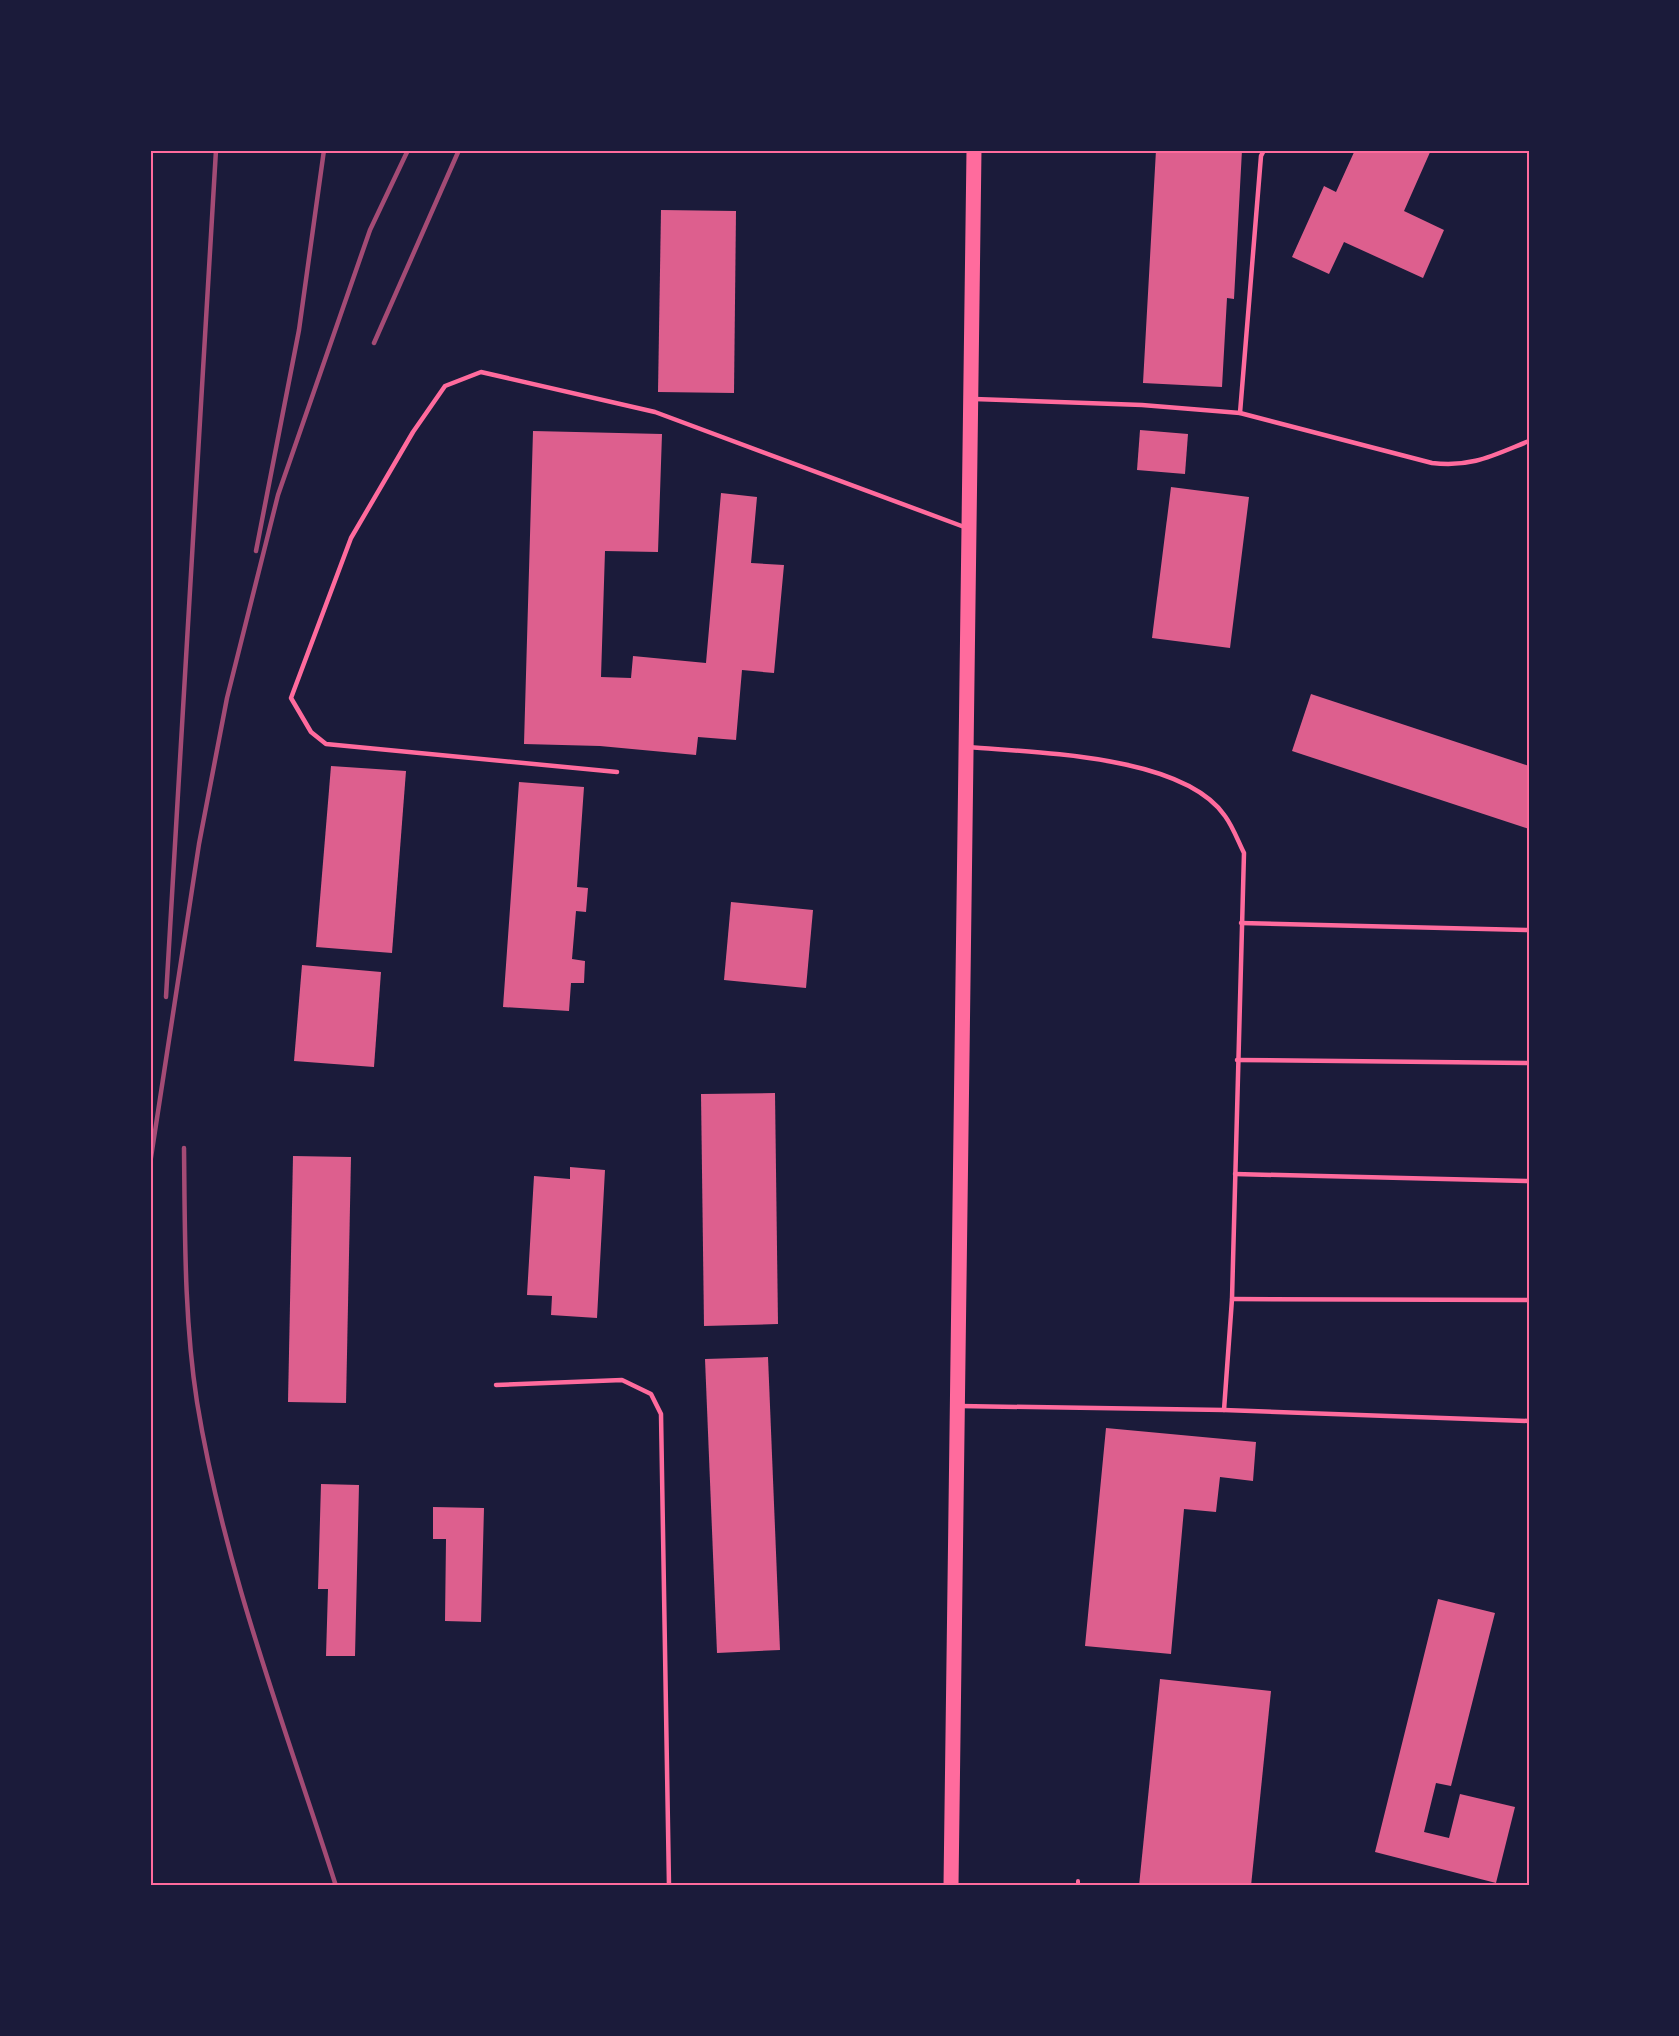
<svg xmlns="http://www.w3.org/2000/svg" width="1679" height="2036" font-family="'IBM Plex Sans',sans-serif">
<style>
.building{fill:#dd5f8e}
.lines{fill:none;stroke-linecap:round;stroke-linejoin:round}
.path{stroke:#ff6b9d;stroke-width:4}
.service{stroke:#ff6b9d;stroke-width:4.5}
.primary{stroke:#ff6b9d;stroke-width:15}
.rail{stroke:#a44b75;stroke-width:4.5}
.neatline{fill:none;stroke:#ff6b9d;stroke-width:2}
</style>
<rect width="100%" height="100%" fill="#1b1b3a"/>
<g class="building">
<path d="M1156,150H1242L1234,299L1227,298L1222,387L1143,383Z"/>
<path d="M1355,150H1431L1404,211L1444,230L1423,278L1344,242L1329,274L1292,257L1324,186L1336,192Z"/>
<path d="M661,210L736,211L734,393L658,392Z"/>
<path d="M1140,430L1188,434L1185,474L1137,470Z"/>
<path d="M533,431L662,434L658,552L605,551L601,677L631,678L633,656L706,663L721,493L757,497L751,563L784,565L774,673L742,670L736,740L698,737L696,755L600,746L524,744Z"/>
<path d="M1171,487L1249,497L1230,648L1152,638Z"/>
<path d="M1311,694L1529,766V829L1292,751Z"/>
<path d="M331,766L406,771L392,953L316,947Z"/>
<path d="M519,782L584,787L577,887L588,888L586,912L576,911L572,959L585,961L584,983H571L569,1011L503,1007Z"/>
<path d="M731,902L813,910L806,988L724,980Z"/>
<path d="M302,965L381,972L374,1067L294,1061Z"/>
<path d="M775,1093L778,1324L704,1326L701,1094Z"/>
<path d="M293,1156L351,1157L346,1403L288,1402Z"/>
<path d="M570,1167L605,1170L597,1318L551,1315L552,1296L527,1295L534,1176L570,1179Z"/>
<path d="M768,1357L780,1650L717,1653L705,1359Z"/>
<path d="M1106,1428L1256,1442L1253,1481L1220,1477L1216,1512L1184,1509L1171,1654L1085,1646Z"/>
<path d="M321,1484L359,1485L355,1656H326L328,1589H318Z"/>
<path d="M433,1507L484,1508L481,1622L445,1621L446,1539H433Z"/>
<path d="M1438,1599L1495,1613L1451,1786L1436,1783L1424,1832L1449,1838L1460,1794L1515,1807L1496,1883L1375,1852Z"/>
<path d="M1160,1679L1271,1691L1251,1886H1139Z"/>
</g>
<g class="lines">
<path class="path" d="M1078,1886V1881"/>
<g class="service">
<path d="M974,399L1142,405L1240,413L1432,463C1471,468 1494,455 1529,441"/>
<path d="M1240,413L1261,156L1264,150"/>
<path d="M969,747C1037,753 1183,755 1225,816C1233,827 1238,841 1244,853L1232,1299L1224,1410"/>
<path d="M617,772L326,744L311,732L291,698L351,538L413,432L445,386L481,372L655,412L967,528"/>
<path d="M1241,923L1529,930"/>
<path d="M1237,1060L1529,1063"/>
<path d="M1235,1174L1529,1181"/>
<path d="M1232,1299L1529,1300"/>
<path d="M496,1385L622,1380L651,1394L661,1414L669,1886"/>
<path d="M960,1406L1224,1410L1529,1421"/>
</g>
<path class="primary" d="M951,1886L974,150"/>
<g class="rail">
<path d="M374,343L459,150"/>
<path d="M256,551L299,330L324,150"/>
<path d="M166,997L216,150"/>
<path d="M184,1148C185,1232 184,1318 197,1402C224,1568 285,1726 336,1886"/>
<path d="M150,1164L199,844L227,698L278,495L370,230L408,150"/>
</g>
</g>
<rect width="1679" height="2036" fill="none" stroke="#1b1b3a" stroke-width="303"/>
<rect x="152" y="152" width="1376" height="1732" class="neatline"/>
</svg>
